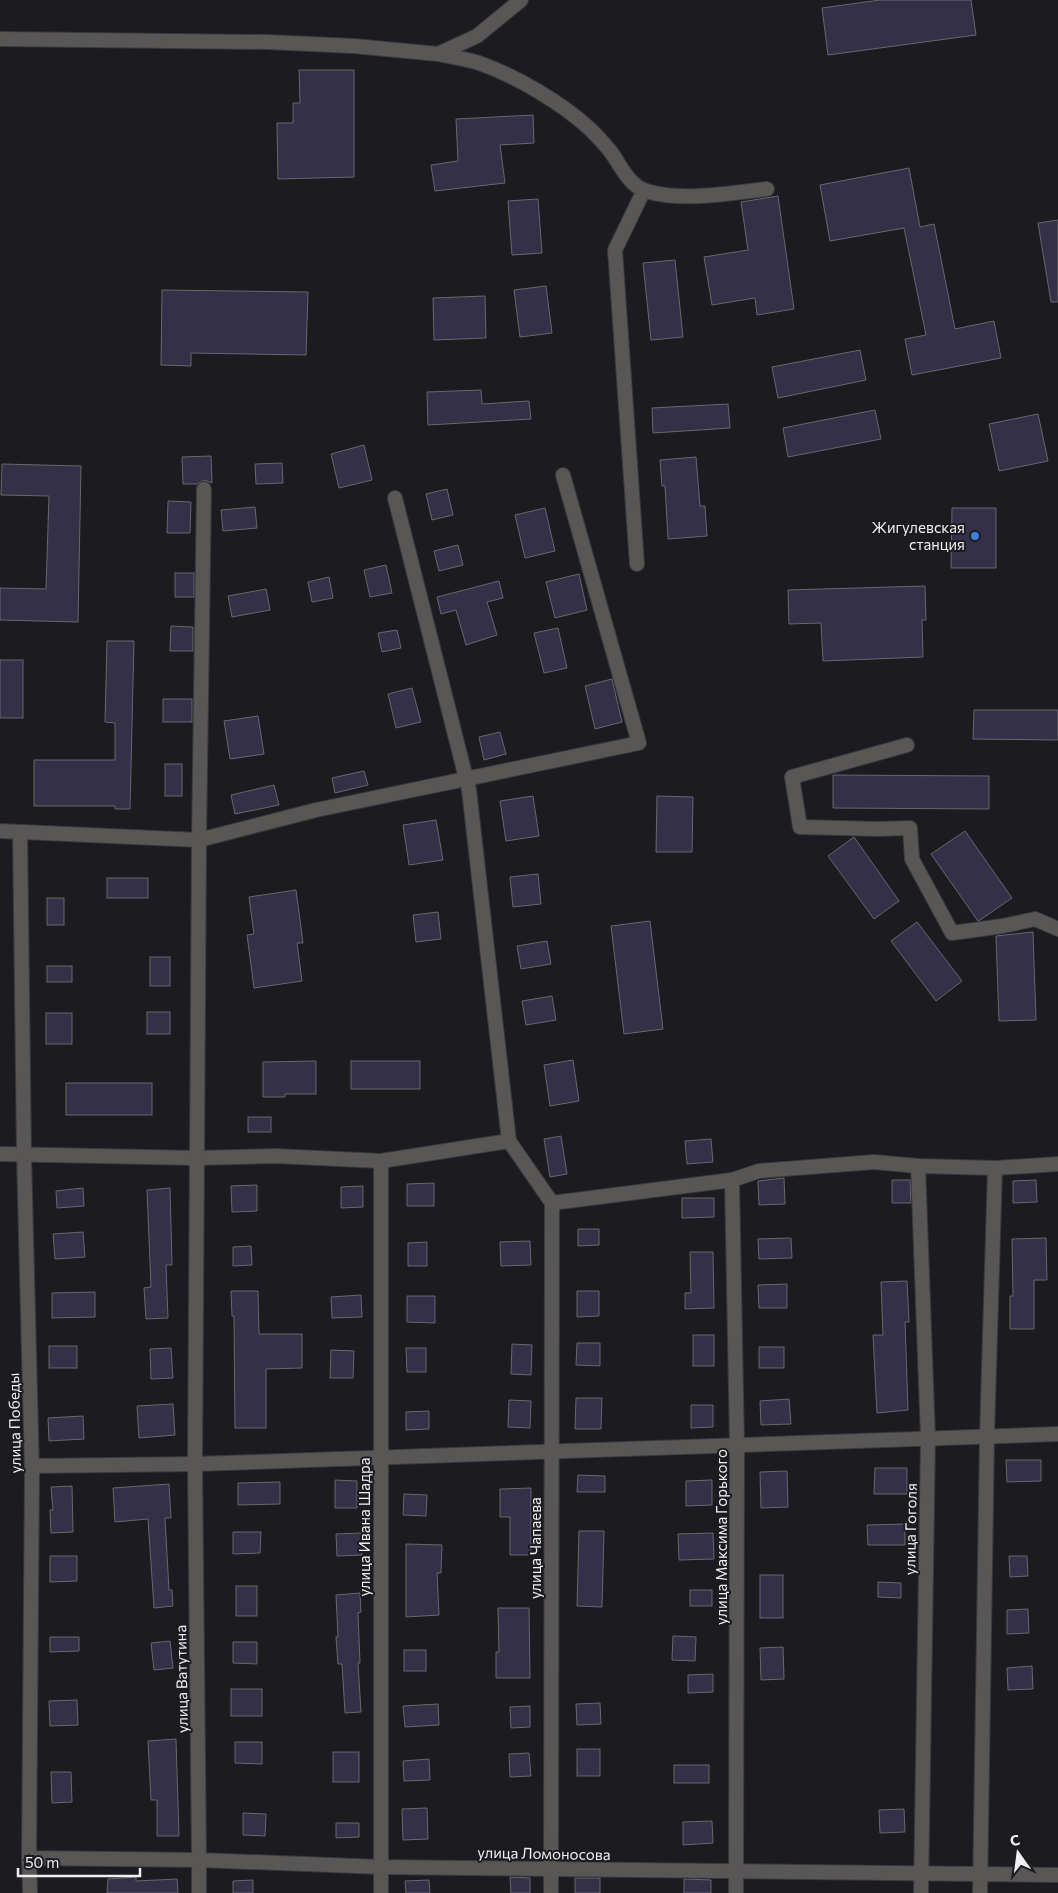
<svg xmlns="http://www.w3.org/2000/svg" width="1058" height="1893" font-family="Commissioner,sans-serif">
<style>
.building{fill:#343048;stroke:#68676d}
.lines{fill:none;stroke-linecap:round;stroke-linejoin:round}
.minor-casing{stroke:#3a393d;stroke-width:16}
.tertiary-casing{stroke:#3a393d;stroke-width:16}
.minor{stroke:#595756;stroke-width:14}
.tertiary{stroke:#595756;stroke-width:14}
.shop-dot{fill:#3f7fe0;stroke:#1c1b20;stroke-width:2}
.labels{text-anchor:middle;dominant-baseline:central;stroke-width:4;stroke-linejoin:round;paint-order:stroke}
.poi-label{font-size:15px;fill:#efeff2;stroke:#1c1b20;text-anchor:end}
.street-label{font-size:15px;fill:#efeff2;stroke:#1c1b20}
</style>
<rect width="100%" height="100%" fill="#1c1b20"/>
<g class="building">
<path d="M880,0H971L976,35L828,55L822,8Z"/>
<path d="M299,70H354V177L278,179L277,123H293V103H300Z"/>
<path d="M533,115L534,143L500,145L505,183L435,191L431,165L458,161L456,119Z"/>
<path d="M909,168L920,227L934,224L955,329L994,321L1001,358L912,375L905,339L926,335L904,228L830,241L820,185Z"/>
<path d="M778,196L794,309L757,315L755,298L712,305L704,257L748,250L741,202Z"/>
<path d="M538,199L542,253L512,255L508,201Z"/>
<path d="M1058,220V302H1051L1038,223Z"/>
<path d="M675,260L683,337L651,340L643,263Z"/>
<path d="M546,286L552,333L520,337L514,290Z"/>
<path d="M162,290L308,292L306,355L191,353V366L161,365Z"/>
<path d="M485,296L486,338L434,340L433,298Z"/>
<path d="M860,350L866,380L778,398L772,367Z"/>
<path d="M481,390L482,404L529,401L531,419L428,425L427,392Z"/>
<path d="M728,404L730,428L653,433L652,408Z"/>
<path d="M875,410L881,439L788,457L783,428Z"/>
<path d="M1038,414L1048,461L999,471L989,424Z"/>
<path d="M364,445L372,480L339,488L331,454Z"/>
<path d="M211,456L212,483L204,480L197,484H183L182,457Z"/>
<path d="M696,457L700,506H705L707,536L668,539L665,486H662L660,460Z"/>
<path d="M282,463L283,483L256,484L255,464Z"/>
<path d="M2,464L81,466L78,622L0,620V588L46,589L49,496L1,495Z"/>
<path d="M447,489L453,515L432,520L426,494Z"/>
<path d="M168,501L191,502L190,533H167Z"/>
<path d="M255,507L257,528L223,531L221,510Z"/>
<path d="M545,508L555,551L525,558L515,515Z"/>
<path d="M952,508H996V568H951Z"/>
<path d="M458,545L463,565L439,571L434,551Z"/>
<path d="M386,565L392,593L370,597L364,570Z"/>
<rect x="175" y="573" width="19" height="24"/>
<path d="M579,574L587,610L555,618L546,582Z"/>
<path d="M329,577L333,598L312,602L308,582Z"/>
<path d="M499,581L503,598L487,602L497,635L466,645L456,610L441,614L437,597Z"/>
<path d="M925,586L926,620H922L923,657L823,661L821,623L789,624L788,590Z"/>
<path d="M266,589L270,610L232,617L228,596Z"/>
<path d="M171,626L193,627V651H170Z"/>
<path d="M558,628L567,668L544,673L534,633Z"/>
<path d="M397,630L401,648L382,652L378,633Z"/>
<path d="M107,641H134L130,809H115V806H34V760H115V723L105,722Z"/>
<rect x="0" y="660" width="23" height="58"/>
<path d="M612,679L622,722L595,729L585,686Z"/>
<path d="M412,688L421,722L396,728L388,694Z"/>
<rect x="163" y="699" width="29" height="23"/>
<path d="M974,710H1058V740L973,739Z"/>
<path d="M258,716L264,754L230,759L224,721Z"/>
<path d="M500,732L506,754L484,760L479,737Z"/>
<rect x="165" y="764" width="17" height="32"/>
<path d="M364,771L368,785L335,793L332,778Z"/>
<path d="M833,775L989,776V809L833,808Z"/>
<path d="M274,785L279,805L235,814L231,795Z"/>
<path d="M533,796L539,836L506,841L500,801Z"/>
<path d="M657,796L693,797L692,852H656Z"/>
<path d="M436,820L443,860L409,865L403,825Z"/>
<path d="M965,831L1012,898L980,920L978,921L931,854Z"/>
<path d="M854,837L899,901L874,919L828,856Z"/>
<path d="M538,874L541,904L513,907L510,877Z"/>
<rect x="107" y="878" width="41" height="20"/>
<path d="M296,890L303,943H297L302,981L254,988L247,935L254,934L249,897Z"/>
<rect x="47" y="898" width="17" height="27"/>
<path d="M438,912L441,939L416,942L413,915Z"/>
<path d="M650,921L663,1029L624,1034L611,926Z"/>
<path d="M917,922L962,981L936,1001L891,941Z"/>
<path d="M1033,932L1036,1020L999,1021L996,936Z"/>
<path d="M547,941L551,964L521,969L517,946Z"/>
<rect x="150" y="957" width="20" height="29"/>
<rect x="47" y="966" width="25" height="16"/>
<path d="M552,996L556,1020L526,1025L522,1001Z"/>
<rect x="147" y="1012" width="23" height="22"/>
<rect x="46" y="1013" width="26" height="31"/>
<path d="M573,1060L579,1101L550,1106L544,1065Z"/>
<path d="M316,1061V1094H285V1097H263V1062Z"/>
<rect x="351" y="1061" width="69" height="28"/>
<rect x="66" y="1083" width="86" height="32"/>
<rect x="248" y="1117" width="23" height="15"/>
<path d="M561,1136L567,1174L550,1177L544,1139Z"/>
<path d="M711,1139L713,1162L687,1164L685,1141Z"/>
<path d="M784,1178L785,1204L759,1205L758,1181Z"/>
<path d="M892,1180H910L911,1203H892Z"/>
<path d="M1036,1180L1037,1202L1013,1203V1181Z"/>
<path d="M434,1183V1206H407V1184Z"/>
<path d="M257,1185V1211L232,1212L231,1186Z"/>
<path d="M363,1186V1207L341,1208V1187Z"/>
<path d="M83,1188L84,1206L57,1208L56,1191Z"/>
<path d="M170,1188L172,1265H166L168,1318L146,1319L144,1288L151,1287L147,1190Z"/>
<path d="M682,1198H714V1217L682,1218Z"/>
<path d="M578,1229H599V1245L578,1246Z"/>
<path d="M83,1232L85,1257L55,1259L53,1234Z"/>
<path d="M791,1238L792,1258L759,1259L758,1239Z"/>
<path d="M1046,1238L1047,1280H1034V1329H1010V1296H1013L1012,1239Z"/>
<path d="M530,1241L531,1265L501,1266L500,1242Z"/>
<path d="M427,1242V1266H408V1243Z"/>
<path d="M251,1246L252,1265L233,1266V1247Z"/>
<path d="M690,1252H713L714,1308L685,1309V1293H691Z"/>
<path d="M907,1281L909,1322H905L908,1410L877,1413L873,1335H883L881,1282Z"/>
<path d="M787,1284V1308H759L758,1285Z"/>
<path d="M231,1291H258L259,1334H302V1368L266,1369V1428H235L234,1316H232Z"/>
<path d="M577,1291H599V1316L577,1317Z"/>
<path d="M95,1292V1317L52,1318V1293Z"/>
<path d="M361,1295L362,1317L332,1318L331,1297Z"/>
<path d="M407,1296H435V1323L407,1322Z"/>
<rect x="693" y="1335" width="21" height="31"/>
<path d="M577,1343H600V1366L576,1365Z"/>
<path d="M512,1344L532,1345L531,1375L511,1374Z"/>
<rect x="49" y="1346" width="28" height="22"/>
<rect x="759" y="1347" width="25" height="21"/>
<path d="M171,1348L173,1378L151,1379L150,1349Z"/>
<path d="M406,1348H426V1372H407Z"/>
<path d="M331,1350L354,1351L353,1378H330Z"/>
<path d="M576,1398H602L601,1429H575Z"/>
<path d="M789,1399L791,1424L761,1425L760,1401Z"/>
<path d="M509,1400L531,1401L530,1428L508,1427Z"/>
<path d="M173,1404L175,1435L139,1438L137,1406Z"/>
<path d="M691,1405H713V1427L691,1428Z"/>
<path d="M429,1411V1429L406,1430V1412Z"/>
<path d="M83,1416L84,1439L49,1441L48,1418Z"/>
<path d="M1006,1460H1041V1481L1007,1482Z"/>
<path d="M875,1468H907V1494H874Z"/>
<path d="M787,1471L788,1507L761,1508L760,1472Z"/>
<path d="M578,1475L605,1476V1492H577Z"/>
<path d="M335,1480L357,1481V1508H335Z"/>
<path d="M712,1480V1505L686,1506V1481Z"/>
<path d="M280,1482V1504L238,1505V1483Z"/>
<path d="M169,1484L171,1518H165L169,1590H172L173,1606L154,1608L148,1519L115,1522L113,1488Z"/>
<path d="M72,1486L73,1532L51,1533L50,1510H53L51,1487Z"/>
<path d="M531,1488V1555H510V1517H500V1489Z"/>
<path d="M404,1494L427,1495L426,1516L403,1515Z"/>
<path d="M905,1524V1545H868L867,1525Z"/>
<path d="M579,1531H604L602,1607L577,1606Z"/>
<path d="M233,1532H261L260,1553L233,1554Z"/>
<path d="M361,1533L362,1555L337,1556L336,1534Z"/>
<path d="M713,1533L714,1559L679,1560L678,1534Z"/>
<path d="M406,1544L442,1545L441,1573H437L439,1615L406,1617Z"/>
<path d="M50,1556H77V1581L50,1582Z"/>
<path d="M1009,1556H1027L1028,1576L1010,1577Z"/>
<rect x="760" y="1575" width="23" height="43"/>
<path d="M878,1582L901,1583V1598L878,1597Z"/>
<rect x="236" y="1586" width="21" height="30"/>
<rect x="690" y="1590" width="22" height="16"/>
<path d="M360,1593L361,1612L358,1613L360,1663H358L361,1712L345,1713L342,1664H338L336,1637H338L336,1595Z"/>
<path d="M498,1608H529L530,1678H496V1652H499Z"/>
<path d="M1028,1609L1029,1633L1007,1634V1610Z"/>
<path d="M673,1636L696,1637L695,1661L672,1660Z"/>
<path d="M50,1637H79V1651L50,1652Z"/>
<path d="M170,1641L173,1668L154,1670L151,1643Z"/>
<path d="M233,1642H257V1664L233,1663Z"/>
<path d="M783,1647L784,1679L761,1680L760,1648Z"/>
<rect x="404" y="1650" width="22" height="21"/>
<path d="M1032,1666L1033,1689L1008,1690L1007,1668Z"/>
<path d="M713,1674V1692L688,1693V1675Z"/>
<rect x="231" y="1689" width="31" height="27"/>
<path d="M77,1700L78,1725L50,1726L49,1701Z"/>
<path d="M600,1703L601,1724L577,1725L576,1704Z"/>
<path d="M438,1704L439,1725L405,1727L403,1706Z"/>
<path d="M530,1706V1727L511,1728L510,1707Z"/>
<path d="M176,1739L179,1836H157V1800H151L148,1741Z"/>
<path d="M235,1742H262V1764L235,1763Z"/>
<rect x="577" y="1749" width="23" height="27"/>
<rect x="333" y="1752" width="26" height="30"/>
<path d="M529,1753L531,1776L510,1777L509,1754Z"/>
<path d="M429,1759L430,1780L404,1781L403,1761Z"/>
<rect x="674" y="1765" width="35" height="18"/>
<path d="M51,1772H71L72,1802L52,1803Z"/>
<path d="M427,1808L428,1839L403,1840L402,1809Z"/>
<path d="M904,1809L905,1832L880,1833L879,1810Z"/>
<path d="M243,1813L266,1814L265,1836L243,1835Z"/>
<path d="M712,1821L713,1843L683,1845V1822Z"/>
<path d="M336,1823H359V1837L336,1838Z"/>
<path d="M136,1877V1881L177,1879L178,1893H107L108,1879Z"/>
<path d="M510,1877L530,1878V1893H511Z"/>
<rect x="575" y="1878" width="25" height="15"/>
<path d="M684,1879L711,1880V1893H684Z"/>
<path d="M253,1880V1893H233V1881Z"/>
<path d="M429,1880L430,1893H406L405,1881Z"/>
</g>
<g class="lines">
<defs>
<g id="minor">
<path d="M0,39L267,42L354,46L438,54L477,36L521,0"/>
<path d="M438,54C452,57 466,59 479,63C516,76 562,103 590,129C598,137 607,146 613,155C622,168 629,185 646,191C682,202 730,193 767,189"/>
<path d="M204,489L199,840L316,810L639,743L563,475"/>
<path d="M395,498L469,790L509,1141"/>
<path d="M637,564L615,250L644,190"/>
<path d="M907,745L792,777L800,827L879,829L910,828L912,859L952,933L1003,926L1035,919L1058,929"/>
<path d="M0,1154L196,1158L276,1156L381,1161L509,1141L552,1203"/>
<path d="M381,1161V1893"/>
<path d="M918,1166L928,1438L921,1893"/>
<path d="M732,1180L737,1445L736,1893"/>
<path d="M552,1203L732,1180L759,1171L874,1162L918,1166L995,1168L1058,1164"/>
<path d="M32,1466L195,1464"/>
<path d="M29,1858L30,1893"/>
<path d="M199,1860V1893"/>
<path d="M551,1893L552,1203"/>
<path d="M980,1893L987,1436L995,1168"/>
</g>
<g id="tertiary">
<path d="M0,831L199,840L195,1464L199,1860"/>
<path d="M20,832L24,1155L32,1472L29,1858L199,1860L381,1867L1058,1875"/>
<path d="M195,1464L1058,1434"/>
</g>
</defs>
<use href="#minor" class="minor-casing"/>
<use href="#tertiary" class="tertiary-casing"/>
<use href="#minor" class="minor"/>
<use href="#tertiary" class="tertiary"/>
</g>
<circle class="shop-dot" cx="975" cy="536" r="5"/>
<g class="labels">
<g class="poi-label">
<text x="965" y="527">Жигулевская<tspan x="965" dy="17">станция</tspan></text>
</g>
<g class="street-label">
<text transform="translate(14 1423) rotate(-91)">улица Победы</text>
<text transform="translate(364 1527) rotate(-90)">улица Ивана Шадра</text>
<text transform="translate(910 1529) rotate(-89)">улица Гоголя</text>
<text transform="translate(721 1537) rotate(-90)">улица Максима Горького</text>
<text transform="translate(535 1548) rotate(-90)">улица Чапаева</text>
<text transform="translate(181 1679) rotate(-91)">улица Ватутина</text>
<text transform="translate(544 1853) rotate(1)">улица Ломоносова</text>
</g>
</g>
<g transform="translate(1018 1853) rotate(346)" stroke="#1c1b20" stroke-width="4" paint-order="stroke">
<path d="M0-4L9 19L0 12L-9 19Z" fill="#efeff2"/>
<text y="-8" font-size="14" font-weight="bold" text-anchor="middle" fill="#efeff2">С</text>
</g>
<path d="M18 1868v8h122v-8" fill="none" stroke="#efeff2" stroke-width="2.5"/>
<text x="25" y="1868" font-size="15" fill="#efeff2" stroke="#1c1b20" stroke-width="4" paint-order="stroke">50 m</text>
</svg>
